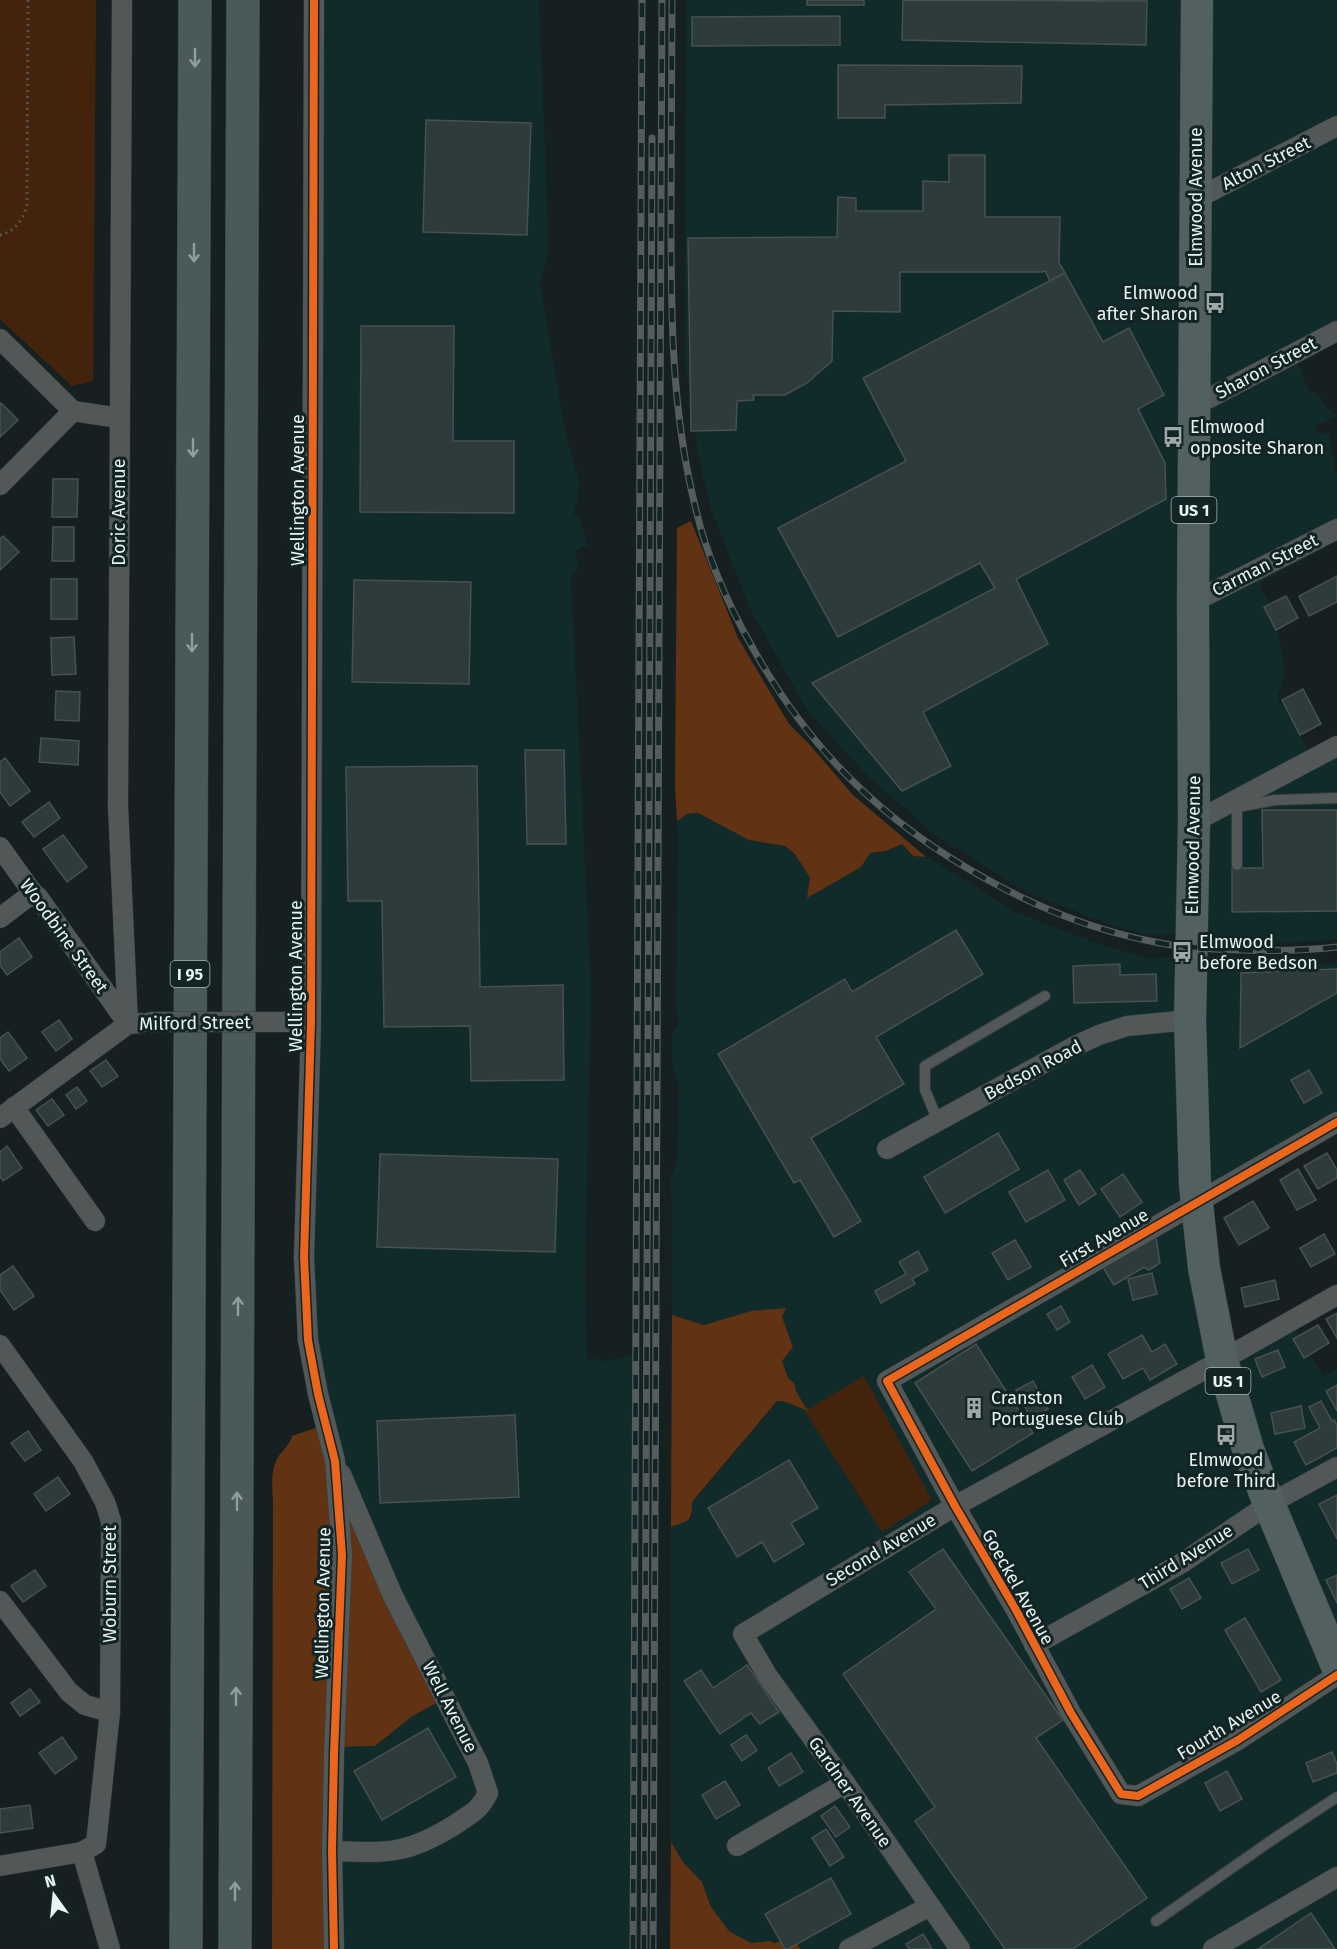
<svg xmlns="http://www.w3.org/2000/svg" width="1337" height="1949" font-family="'Fira Sans',sans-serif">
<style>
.built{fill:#112a2a}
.green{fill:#44230c}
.forest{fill:#613313}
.building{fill:#2d3b3a;stroke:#495050;stroke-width:1.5}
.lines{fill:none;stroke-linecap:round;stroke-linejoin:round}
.lane-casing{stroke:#343b3b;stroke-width:12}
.street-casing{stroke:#343b3b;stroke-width:21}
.primary-casing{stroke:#343b3b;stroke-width:33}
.highway-casing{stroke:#343b3b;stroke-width:34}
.path{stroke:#596060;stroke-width:3;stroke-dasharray:1.5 4.5;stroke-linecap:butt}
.lane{stroke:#525858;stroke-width:10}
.street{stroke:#525858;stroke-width:20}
.primary{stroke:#52605f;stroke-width:32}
.highway{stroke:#4a5959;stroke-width:33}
.rail-casing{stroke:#545c5c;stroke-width:7}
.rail{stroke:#132424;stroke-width:4.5;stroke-dasharray:14;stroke-linecap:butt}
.street-bridge-casing{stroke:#343b3b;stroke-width:21;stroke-linecap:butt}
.street-bridge{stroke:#525858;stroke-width:20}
.cycleway-casing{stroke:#132424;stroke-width:11}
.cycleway{stroke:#eb651d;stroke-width:8}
.oneway{stroke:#919e9e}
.labels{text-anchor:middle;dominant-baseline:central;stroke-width:6;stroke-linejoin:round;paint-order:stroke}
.shield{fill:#132424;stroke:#a7b4b4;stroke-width:1.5}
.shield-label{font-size:16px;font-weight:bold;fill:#e7f2f2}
.street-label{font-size:18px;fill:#e7f2f2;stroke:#132424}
.poi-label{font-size:18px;fill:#e7f2f2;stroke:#132424;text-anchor:start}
</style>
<rect width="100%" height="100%" fill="#172020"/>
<g class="built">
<path d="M315,0H539L549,252L540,282L566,435L580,484L574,514L579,518L588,545L574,551L579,566L571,575V578L591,988L585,1274L587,1355L589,1363L593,1358L603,1361L640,1354L638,1949H334L335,1746H375L411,1717L438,1702L346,1500L309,1337Z"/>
<path d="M686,0H1337V335L1296,357L1308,389L1319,396L1329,410L1337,416L1314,426L1318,433L1329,435L1335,464L1334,472L1337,474V542L1261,582L1260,586L1272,608L1283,656L1285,677L1278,695L1281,706L1288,710L1312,759L1337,747V939L1323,941L1192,944L1186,934L1148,935L1108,924L1024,891L932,833L906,809L871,780L807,710L749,607L711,508L698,455L685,360Z"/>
<path d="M698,813L749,840L784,846L795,854L810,878L808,897L861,867L870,853L886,851L902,844L913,856H927L1015,912L1099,944L1147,958L1186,956L1192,966L1222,969L1325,964L1337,962V1120L1199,1197L1220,1347L1293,1324L1323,1376L1337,1369V1949H800L796,1940L773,1943L770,1941L751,1943L729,1931L711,1907L702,1882L683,1862L671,1842V1527L690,1520L692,1517V1503L778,1401H783L808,1410L796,1391L794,1383L788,1378L782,1361L793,1347L782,1317L785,1308L751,1311L704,1325L672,1315L671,1175L677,1163L679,1086L672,1063V1036L679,1022L676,1006L678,841L677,821L687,814Z"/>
</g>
<g class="green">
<path d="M0,0H96L93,381L72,386L0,319Z"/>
<path d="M864,1376L932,1500L882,1532L805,1411Z"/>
</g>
<g class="forest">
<path d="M691,521L738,638L789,724L809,744L853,795L926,857L913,856L902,844L886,851L870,853L861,867L807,898L810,878L795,854L785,846L749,840L698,813L687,814L677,821L675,786L677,528Z"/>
<path d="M786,1308L782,1317L793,1347L782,1361L788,1378L794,1383L796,1391L808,1411L783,1401H777L692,1502C692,1523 689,1520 671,1527L672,1315L704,1325L751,1311Z"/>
<path d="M324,1425L438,1702L411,1717L375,1746L335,1747L334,1949H272L273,1501C272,1485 270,1466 281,1453C286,1447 290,1444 292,1436Z"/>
<path d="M671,1842L683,1862L702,1882L711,1907L729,1931L751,1943L770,1941L773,1943L796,1940L800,1949H670Z"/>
</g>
<g class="building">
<rect x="807" y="0" width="57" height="5"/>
<path d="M903,0L1147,1L1146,45L902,40Z"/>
<path d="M840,16V45L692,46V17Z"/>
<path d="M838,65L1022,66L1021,103L885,105V118H838Z"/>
<path d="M426,120L531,123L527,235L423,232Z"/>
<path d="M949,155H985V217H1060L1059,263L1065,273L1050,281L1045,271L1042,272H900V312L833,311L832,361L807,383L785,395H753L754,400L737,401L736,430L691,431L688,238L837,237L838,197L856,198V211H923V181L949,182Z"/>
<path d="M1065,273L1103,342L1129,328L1164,395L1138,409L1165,463L1166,499L1016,579L1048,644L923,712L951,766L902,791L812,683L995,588L980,563L838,637L778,528L906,461L863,378Z"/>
<path d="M361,326H454L453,441H514V513L360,512Z"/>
<path d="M1,403L18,420L0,437V404Z"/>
<path d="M53,479H78L77,517H52Z"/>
<path d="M53,527H74V561H52Z"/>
<path d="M3,536L19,552L0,570V539Z"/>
<path d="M1337,576V602L1309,616L1299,596Z"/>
<rect x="51" y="579" width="26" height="40"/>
<path d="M354,580L471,582L469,684L352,682Z"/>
<path d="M1286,596L1298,618L1276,630L1264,607Z"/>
<path d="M74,637L76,674L52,675L51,638Z"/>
<path d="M1303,689L1321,724L1300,735L1282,700Z"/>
<path d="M56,691L80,692L79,721L55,720Z"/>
<path d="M41,738L79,741L78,765L39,762Z"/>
<path d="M525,750H564L566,844H527Z"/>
<path d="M5,758L30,791L10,806L0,792V762Z"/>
<path d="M477,766L480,987L563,985L564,1080L471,1081L470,1026L384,1027L382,901H348L346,767Z"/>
<path d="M49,802L60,818L34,837L22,822Z"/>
<path d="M1262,810H1337V911L1232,912V868H1263Z"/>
<path d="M63,835L87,867L67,882L43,849Z"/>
<path d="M956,930L983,974L876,1037L904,1084L811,1138L861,1221L834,1237L800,1180L794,1183L718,1054L845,979L852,992Z"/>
<path d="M19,938L32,957L7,975L0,965V952Z"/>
<path d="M1120,964V975L1156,974L1157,1001L1074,1003L1073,966Z"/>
<path d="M1337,969V993L1240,1048L1241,973Z"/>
<path d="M59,1020L72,1039L56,1051L42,1032Z"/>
<path d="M8,1032L27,1058L9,1071L0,1059V1038Z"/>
<path d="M106,1060L118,1076L102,1087L90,1071Z"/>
<path d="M1309,1070L1322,1093L1304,1103L1291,1080Z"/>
<path d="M77,1087L87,1101L76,1109L66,1095Z"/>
<path d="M52,1099L64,1115L48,1126L36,1110Z"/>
<path d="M998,1133L1019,1169L945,1213L924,1177Z"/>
<path d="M7,1146L22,1168L3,1181L0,1176V1152Z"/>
<path d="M1327,1153L1337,1170V1178L1318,1189L1304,1166Z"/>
<path d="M380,1154L558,1159L555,1252L377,1247Z"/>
<path d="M1298,1169L1316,1200L1297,1210L1280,1180Z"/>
<path d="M1048,1170L1065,1200L1026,1222L1009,1192Z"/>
<path d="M1080,1170L1096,1194L1079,1205L1064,1180Z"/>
<path d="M1123,1174L1142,1202L1120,1217L1101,1189Z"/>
<path d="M1253,1201L1269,1228L1239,1245L1224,1218Z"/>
<path d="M1155,1231L1160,1263L1149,1270L1144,1267L1114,1285L1101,1264Z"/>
<path d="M1324,1234L1335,1254L1311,1267L1300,1248Z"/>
<path d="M1015,1240L1031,1267L1008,1280L992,1253Z"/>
<path d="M918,1251L928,1270L912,1279L915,1284L881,1303L875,1291L906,1274L899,1262Z"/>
<path d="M13,1266L34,1296L14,1310L0,1290V1275Z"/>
<path d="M1152,1273L1157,1294L1133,1300L1128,1279Z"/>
<path d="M1275,1280L1279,1299L1245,1307L1241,1288Z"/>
<path d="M1061,1306L1070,1322L1057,1330L1047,1314Z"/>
<path d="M1337,1313V1338L1326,1319Z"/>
<path d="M1318,1325L1329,1343L1304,1358L1293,1339Z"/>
<path d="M1142,1335L1152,1352L1165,1344L1177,1364L1150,1380L1143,1368L1123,1379L1108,1354Z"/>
<path d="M976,1344L1033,1433L972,1471L915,1383Z"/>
<path d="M1278,1350L1285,1367L1262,1377L1255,1359Z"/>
<path d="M1092,1365L1105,1387L1085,1399L1072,1377Z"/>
<path d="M1033,1381L1048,1409L1031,1418L1016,1390Z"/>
<path d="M1337,1385V1411L1326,1391Z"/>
<path d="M1321,1401L1332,1421L1334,1420L1337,1425V1448L1306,1465L1294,1442L1320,1428L1309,1407Z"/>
<path d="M1301,1406L1305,1428L1275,1434L1271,1413Z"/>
<path d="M515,1415L519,1497L380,1503L377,1421Z"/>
<path d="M28,1431L41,1450L25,1461L11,1443Z"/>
<path d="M789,1460L818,1508L791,1523L804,1544L774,1562L762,1542L737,1557L708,1508Z"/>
<path d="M58,1477L70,1494L46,1511L34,1494Z"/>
<path d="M1337,1495V1539L1319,1504Z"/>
<path d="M943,1549L1063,1720L1036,1738L1147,1898L1073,1949H1005L915,1821L935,1807L843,1674L936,1609L909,1572Z"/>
<path d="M1248,1549L1259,1570L1232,1584L1221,1563Z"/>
<path d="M35,1570L46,1586L23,1602L11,1586Z"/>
<path d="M1337,1575V1603L1326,1580Z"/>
<path d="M1189,1578L1201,1598L1182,1609L1170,1589Z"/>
<path d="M1245,1618L1281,1680L1261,1692L1225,1630Z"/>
<path d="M747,1665L779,1712L760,1724L751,1713L720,1734L684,1681L701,1670L713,1688Z"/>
<path d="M30,1689L40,1702L20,1716L11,1703Z"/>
<path d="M428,1728L456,1777L382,1820L354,1771Z"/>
<path d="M746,1735L757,1750L742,1761L731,1745Z"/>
<path d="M62,1737L77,1758L55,1774L39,1753Z"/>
<path d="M1332,1752L1337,1764V1773L1313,1782L1306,1763Z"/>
<path d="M791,1753L803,1772L779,1786L768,1768Z"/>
<path d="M1227,1771L1242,1799L1220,1811L1205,1783Z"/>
<path d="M725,1781L740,1805L716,1819L702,1795Z"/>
<path d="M30,1805L33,1828L0,1833V1809Z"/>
<path d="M835,1806L850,1827L836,1837L821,1816Z"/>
<path d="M826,1829L844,1857L830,1866L812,1838Z"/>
<path d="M831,1878L851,1914L788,1949H785L765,1914Z"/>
<path d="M1311,1913L1335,1949H1258Z"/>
<path d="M923,1934L932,1949H909L906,1944Z"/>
</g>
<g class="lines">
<defs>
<g id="lane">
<path d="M1237,803V865"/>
<path d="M1237,807L1275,800L1337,798"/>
<path d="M938,1121L925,1090V1066L1045,996"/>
<path d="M1156,1921L1272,1840L1337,1797"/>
</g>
<g id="street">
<path d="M122,0L118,806L128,1024"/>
<path d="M314,0L311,1023L304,1257L308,1340L318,1394L335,1461L342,1555L334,1754L332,1851L334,1949"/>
<path d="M1196,199L1337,126"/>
<path d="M0,339L73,411"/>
<path d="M1194,406L1337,331"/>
<path d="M0,485L73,411L119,418"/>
<path d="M1193,602L1337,529"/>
<path d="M1194,822L1337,746"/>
<path d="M0,847L33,893L38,897L128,1024"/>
<path d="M0,918L33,893"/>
<path d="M14,1107L95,1221"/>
<path d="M0,1118L128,1024L141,1023"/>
<path d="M1337,1122L887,1381L955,1506L1016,1610L1071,1713L1121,1794L1138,1796L1238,1740L1337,1675"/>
<path d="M887,1149L1075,1046L1099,1035L1127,1026L1190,1020"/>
<path d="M0,1345L83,1461L105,1502L111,1521V1536L110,1712L96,1844L82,1852L0,1866"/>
<path d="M0,1601L69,1692L85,1705L110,1712"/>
<path d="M1034,1645L1182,1563L1269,1504L1337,1467"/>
<path d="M737,1846L845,1783"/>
<path d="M332,1851C388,1853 407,1855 456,1824C472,1813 479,1811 488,1793L478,1763L393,1596L341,1474"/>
<path d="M82,1852L110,1949"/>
<path d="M849,1949L930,1906"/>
<path d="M960,1949L845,1783L767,1675L743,1634L955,1506L1222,1360L1337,1295"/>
<path d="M1213,1949L1337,1877"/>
</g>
<path id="primary" d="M1197,0L1193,602L1194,822L1190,1020L1195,1185L1204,1268L1222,1360L1248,1449L1269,1504L1337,1666"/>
<g id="highway">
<path d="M186,1949L195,0"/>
<path d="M235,1949L243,0"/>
</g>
</defs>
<use href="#lane" class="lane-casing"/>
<use href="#street" class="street-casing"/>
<use href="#primary" class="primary-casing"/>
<use href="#highway" class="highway-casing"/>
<path class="path" d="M0,235C15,232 22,220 27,207L28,0"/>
<use href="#lane" class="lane"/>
<use href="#street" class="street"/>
<use href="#primary" class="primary"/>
<use href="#highway" class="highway"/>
<defs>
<g id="rail">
<path d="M672,0C672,71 671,141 671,212C671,314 671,410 696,510C707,556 727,602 750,643C808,749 882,822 988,880C1042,910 1099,932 1160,943C1178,947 1196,947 1214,949C1255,951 1296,952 1337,947"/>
<path d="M633,1949L642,0"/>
<path d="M644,1949L652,138"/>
<path d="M653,1949L662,0"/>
</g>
</defs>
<use href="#rail" class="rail-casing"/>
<use href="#rail" class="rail"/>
<defs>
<path id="street-bridge" d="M150,1022H289"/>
</defs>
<use href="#street-bridge" class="street-bridge-casing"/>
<use href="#street-bridge" class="street-bridge"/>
<defs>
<g id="cycleway">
<path d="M314,0L311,1023L304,1257L308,1340L318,1394L335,1461L342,1555L334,1754L332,1851L334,1949"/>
<path d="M1337,1122L887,1381L955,1506L1016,1610L1071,1713L1121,1794L1138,1796L1238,1740L1337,1675"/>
</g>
</defs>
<use href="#cycleway" class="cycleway-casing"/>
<use href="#cycleway" class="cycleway"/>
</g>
<defs><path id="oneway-shaft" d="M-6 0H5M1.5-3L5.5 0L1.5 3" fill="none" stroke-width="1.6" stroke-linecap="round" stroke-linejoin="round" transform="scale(1.5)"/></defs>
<g class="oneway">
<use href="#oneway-shaft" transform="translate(195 58) rotate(90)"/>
<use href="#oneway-shaft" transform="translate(194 253) rotate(90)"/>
<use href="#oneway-shaft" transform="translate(193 448) rotate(90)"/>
<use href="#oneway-shaft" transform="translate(192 643) rotate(90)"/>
<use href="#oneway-shaft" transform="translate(238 1306) rotate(-90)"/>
<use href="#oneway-shaft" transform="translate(237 1501) rotate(-90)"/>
<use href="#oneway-shaft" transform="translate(236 1696) rotate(-90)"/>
<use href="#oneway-shaft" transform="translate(235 1891) rotate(-90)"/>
</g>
<defs>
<symbol id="bus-bare" viewBox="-9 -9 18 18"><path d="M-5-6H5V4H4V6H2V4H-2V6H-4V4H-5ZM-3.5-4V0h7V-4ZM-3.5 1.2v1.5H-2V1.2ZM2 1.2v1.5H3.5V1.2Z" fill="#9ea8a8" stroke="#132424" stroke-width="2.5" paint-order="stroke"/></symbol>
<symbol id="building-bare" viewBox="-9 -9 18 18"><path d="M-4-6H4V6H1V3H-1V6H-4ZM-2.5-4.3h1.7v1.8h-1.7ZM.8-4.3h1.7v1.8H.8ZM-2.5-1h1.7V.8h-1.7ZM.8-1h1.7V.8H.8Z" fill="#9ea8a8" stroke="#132424" stroke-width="2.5" paint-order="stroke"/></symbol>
</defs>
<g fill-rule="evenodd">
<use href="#bus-bare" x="1200" y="288" width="30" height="30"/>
<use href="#bus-bare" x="1158" y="422" width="30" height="30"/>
<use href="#bus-bare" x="1167" y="937" width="30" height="30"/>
<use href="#building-bare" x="959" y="1393" width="30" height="30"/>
<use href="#bus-bare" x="1211" y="1420" width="30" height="30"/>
</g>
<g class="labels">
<g class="shield">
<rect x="1171.5" y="497" width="45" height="26" rx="4.5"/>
<rect x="170.5" y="961" width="39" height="26" rx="4.5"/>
<rect x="1205.5" y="1368" width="45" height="26" rx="4.5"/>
</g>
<g class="shield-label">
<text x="1194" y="510">US 1</text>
<text x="190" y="974">I 95</text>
<text x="1228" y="1381">US 1</text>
</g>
<g class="street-label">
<text transform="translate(1266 163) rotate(-27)">Alton Street</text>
<text transform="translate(1196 197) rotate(-90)">Elmwood Avenue</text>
<text transform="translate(1266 368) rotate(-28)">Sharon Street</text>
<text transform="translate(298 490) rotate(-90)">Wellington Avenue</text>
<text transform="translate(119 512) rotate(-90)">Doric Avenue</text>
<text transform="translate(1265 565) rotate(-27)">Carman Street</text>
<text transform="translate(1193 845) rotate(-89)">Elmwood Avenue</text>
<text transform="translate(64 936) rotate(54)">Woodbine Street</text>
<text transform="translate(296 976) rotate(-90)">Wellington Avenue</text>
<text transform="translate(195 1023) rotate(-1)">Milford Street</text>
<text transform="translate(1033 1070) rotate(-28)">Bedson Road</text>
<text transform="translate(1104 1238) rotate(-30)">First Avenue</text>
<text transform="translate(881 1550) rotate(-31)">Second Avenue</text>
<text transform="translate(1186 1557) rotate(-32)">Third Avenue</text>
<text transform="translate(110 1584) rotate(-90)">Woburn Street</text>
<text transform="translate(1018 1587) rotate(61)">Goeckel Avenue</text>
<text transform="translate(323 1603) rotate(-89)">Wellington Avenue</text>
<text transform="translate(450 1707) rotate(63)">Well Avenue</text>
<text transform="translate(1229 1725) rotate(-31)">Fourth Avenue</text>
<text transform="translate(850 1792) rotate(55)">Gardner Avenue</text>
</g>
<g class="poi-label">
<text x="1198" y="293" text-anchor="end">Elmwood<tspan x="1198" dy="21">after Sharon</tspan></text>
<text x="1190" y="427">Elmwood<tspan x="1190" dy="21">opposite Sharon</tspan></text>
<text x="1199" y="942">Elmwood<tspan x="1199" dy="21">before Bedson</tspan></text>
<text x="991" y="1398">Cranston<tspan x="991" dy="21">Portuguese Club</tspan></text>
<text x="1226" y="1460" text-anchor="middle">Elmwood<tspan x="1226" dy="21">before Third</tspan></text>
</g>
</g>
<g transform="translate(54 1895) rotate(345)" stroke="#132424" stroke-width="4.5" paint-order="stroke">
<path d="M0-4.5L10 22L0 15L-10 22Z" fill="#e7f2f2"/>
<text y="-9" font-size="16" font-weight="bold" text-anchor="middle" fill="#e7f2f2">N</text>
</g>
</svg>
